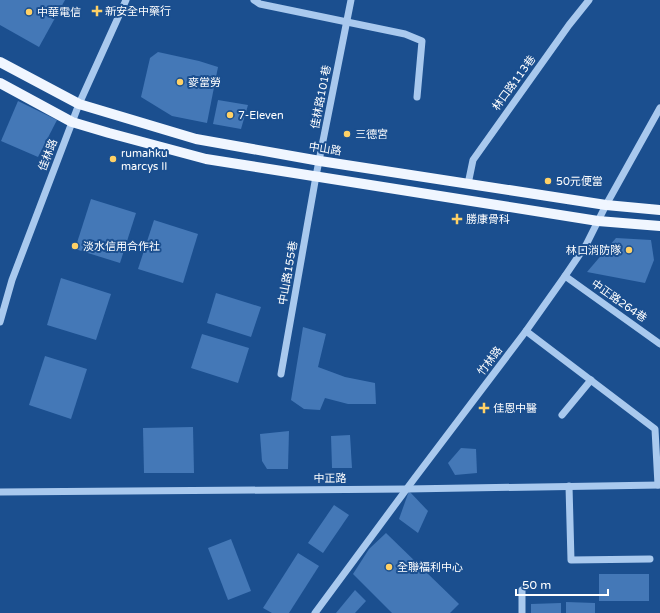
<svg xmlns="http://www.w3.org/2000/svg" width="660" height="613" font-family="'Varela Round','Noto Sans TC',sans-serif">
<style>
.building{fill:#4478b7}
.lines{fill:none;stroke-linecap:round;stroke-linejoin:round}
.minor{stroke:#a9c9ee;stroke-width:7}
.major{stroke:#f0f6ff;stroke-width:10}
.poi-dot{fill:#ffd166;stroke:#1b4f8f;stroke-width:1.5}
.labels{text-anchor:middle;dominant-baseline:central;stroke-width:4;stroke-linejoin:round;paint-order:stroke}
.poi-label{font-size:11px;fill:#fff;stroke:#1b4f8f;text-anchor:start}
.street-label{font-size:11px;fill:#fff;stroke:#1b4f8f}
</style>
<rect width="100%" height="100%" fill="#1b4f8f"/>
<g class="building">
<path d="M0,0H65L39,47L0,25Z"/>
<path d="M158,52L199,61L218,67L207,123L172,116L141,97L150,58Z"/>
<path d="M218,100L248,105L241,129L213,124Z"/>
<path d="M18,101L57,120L38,157L1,141Z"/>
<path d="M91,199L136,213L120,263L75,249Z"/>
<path d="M154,220L198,234L183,283L138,269Z"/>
<path d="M616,238L651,240L654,260L645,283L587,272Z"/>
<path d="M61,278L111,294L96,340L47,325Z"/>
<path d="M216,293L261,307L251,337L207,323Z"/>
<path d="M303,327L326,334L318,367L345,377L375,383L376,404H348L325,398L320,410L304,409L291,400Z"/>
<path d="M202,334L249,348L238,383L191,368Z"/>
<path d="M45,356L87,369L71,419L29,405Z"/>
<path d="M193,427L194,473H144L143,428Z"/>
<path d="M289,431L288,469H267L262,461L260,434Z"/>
<path d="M350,435L352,468H332L331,436Z"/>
<path d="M461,448L476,449L477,473L455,475L448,463Z"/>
<path d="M409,491L428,511L418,533L399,519Z"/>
<path d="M334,505L349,515L323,553L308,543Z"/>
<path d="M386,533L459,604L450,613H392L353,574L369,549Z"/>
<path d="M231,539L251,591L228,600L208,548Z"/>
<path d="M298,553L319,566L289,613H272L263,608Z"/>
<rect x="599" y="574" width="50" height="27"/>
<path d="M355,590L366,601L355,613H336Z"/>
<path d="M566,602L595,603V613H566Z"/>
<path d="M561,603V613H531V604Z"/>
</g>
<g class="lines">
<g class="minor">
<path d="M254,0L260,4L405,34L422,41L417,97"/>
<path d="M468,184L473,160L569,25L589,0"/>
<path d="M565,276L660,344"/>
<path d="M0,322L12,280L79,104L126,0"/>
<path d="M526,331L655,429L658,485"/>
<path d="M281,374L316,176L351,0"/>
<path d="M562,415L591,380"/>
<path d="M569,486L571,560L650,559"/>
<path d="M0,492L407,489L660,485"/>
<path d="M315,613L414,479L526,331L565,276L586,245L606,205L660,108"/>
<path d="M522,613V590"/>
</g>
<g class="major">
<path d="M0,62L79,104L196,139L320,161L606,205L660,210"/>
<path d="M0,83L72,122L109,133L206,159L598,221L660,226"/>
</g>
</g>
<g class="poi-dot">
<path d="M95 5h4v4h4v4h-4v4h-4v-4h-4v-4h4z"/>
<circle cx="29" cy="12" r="4"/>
<circle cx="180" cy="82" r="4"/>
<circle cx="230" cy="115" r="4"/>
<circle cx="347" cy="134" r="4"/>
<circle cx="113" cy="159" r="4"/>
<circle cx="548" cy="181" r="4"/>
<path d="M455 213h4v4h4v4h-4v4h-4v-4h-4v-4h4z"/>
<circle cx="75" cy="246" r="4"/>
<circle cx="629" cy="250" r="4"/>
<path d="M482 402h4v4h4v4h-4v4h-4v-4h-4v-4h4z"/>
<circle cx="389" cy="567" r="4"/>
</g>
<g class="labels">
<g class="poi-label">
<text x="105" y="11">新安全中藥行</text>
<text x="37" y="12">中華電信</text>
<text x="188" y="82">麥當勞</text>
<text x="238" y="115">7-Eleven</text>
<text x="355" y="134">三德宮</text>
<text x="121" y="153">rumahku<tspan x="121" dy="13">marcys II</tspan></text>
<text x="556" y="181">50元便當</text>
<text x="466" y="219">勝康骨科</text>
<text x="83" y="246">淡水信用合作社</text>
<text x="621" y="250" text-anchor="end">林口消防隊</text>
<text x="493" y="408">佳恩中醫</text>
<text x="397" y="567">全聯福利中心</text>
</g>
<g class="street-label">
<text transform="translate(514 83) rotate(-54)">林口路113巷</text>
<text transform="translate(321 97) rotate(-79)">佳林路101巷</text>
<text transform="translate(325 149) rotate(9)">中山路</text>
<text transform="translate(48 155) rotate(-69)">佳林路</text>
<text transform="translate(288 273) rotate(-80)">中山路155巷</text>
<text transform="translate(619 301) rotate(35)">中正路264巷</text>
<text transform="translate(490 361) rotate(-53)">竹林路</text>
<text x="330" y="478">中正路</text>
</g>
</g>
<path d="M516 589v6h92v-6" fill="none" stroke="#ffffff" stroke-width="2"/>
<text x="522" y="589" font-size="12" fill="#ffffff" stroke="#1b4f8f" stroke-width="3" paint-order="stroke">50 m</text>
</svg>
